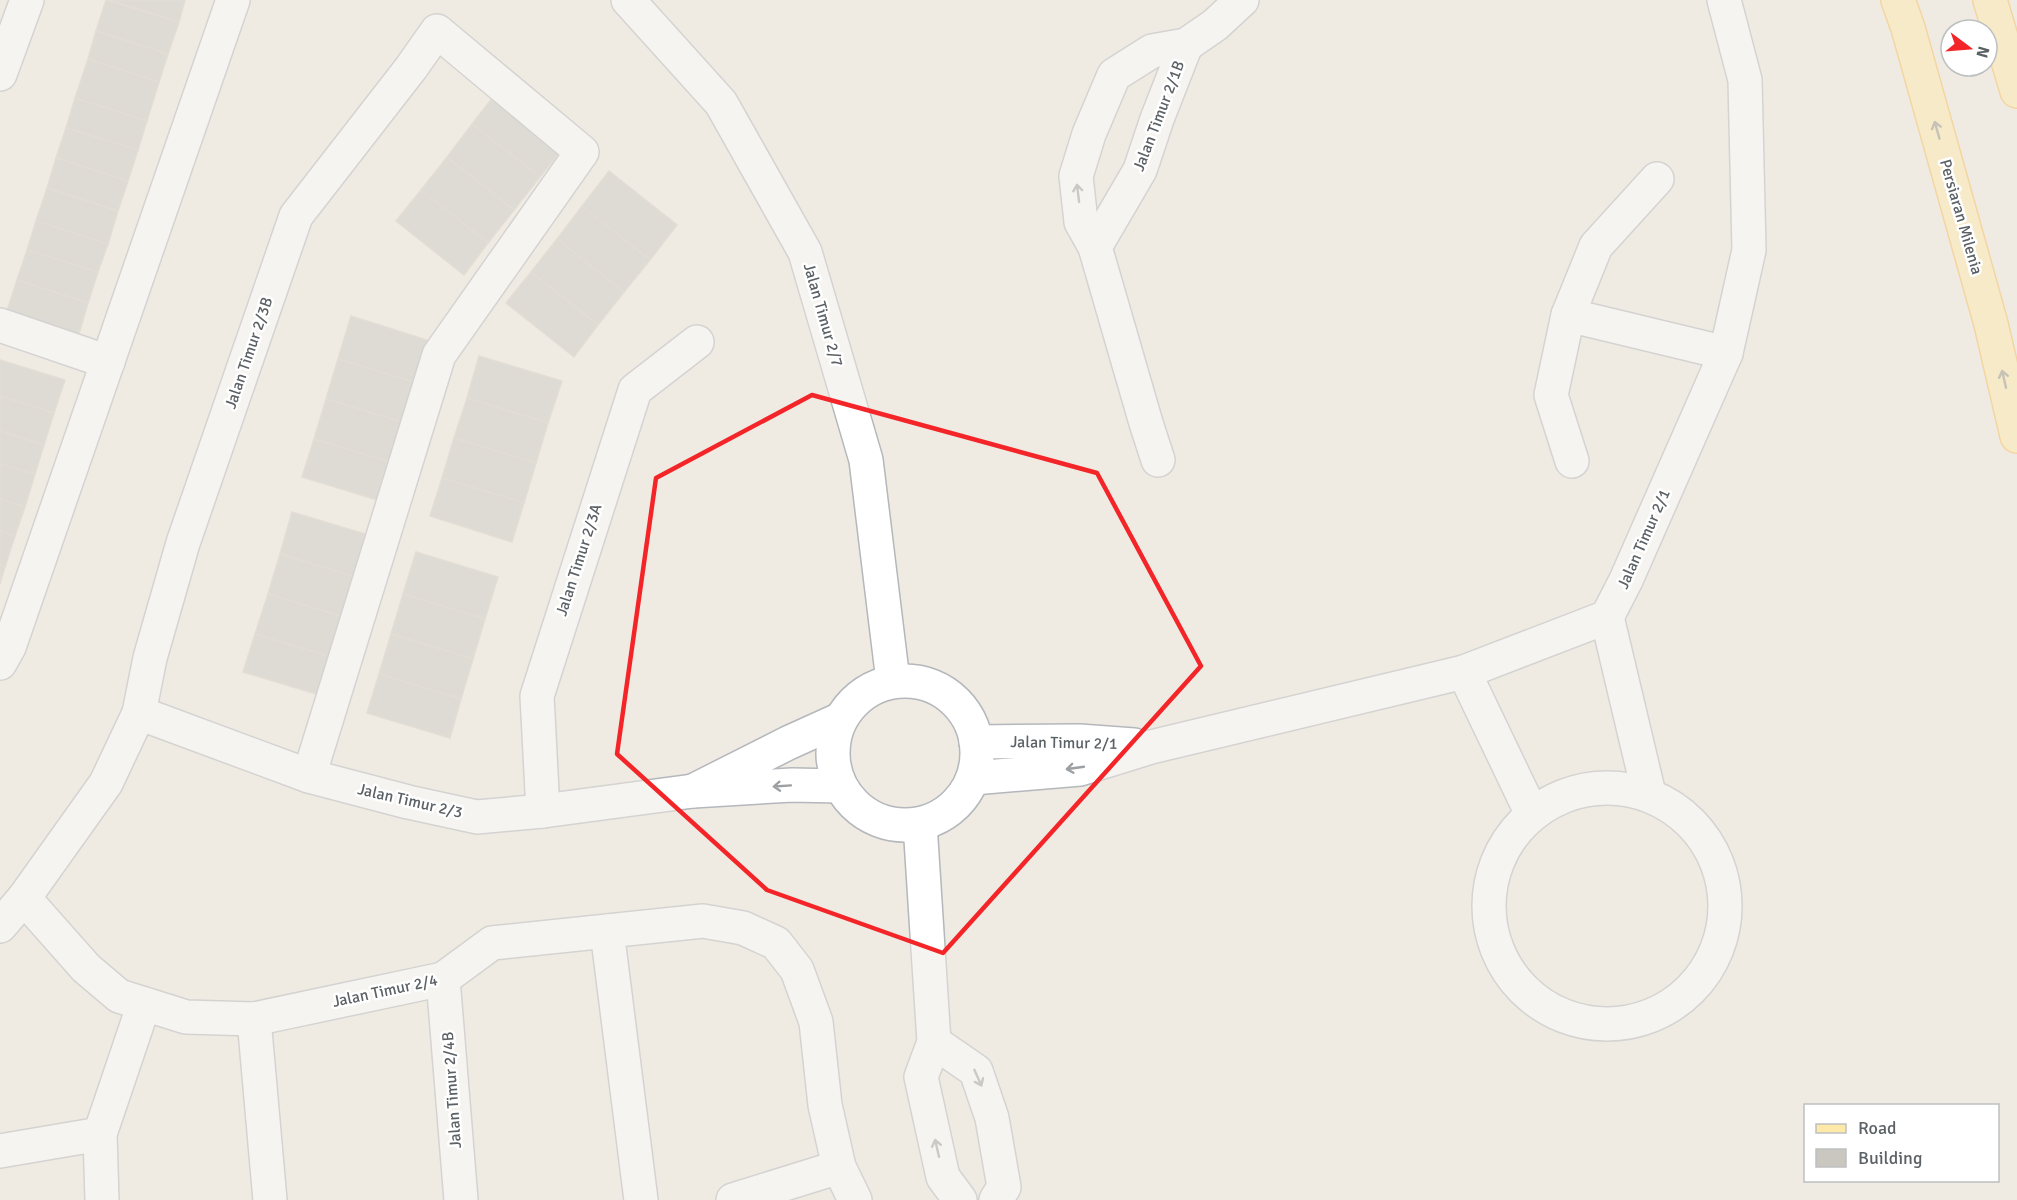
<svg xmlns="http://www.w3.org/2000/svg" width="2017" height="1200" font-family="Signika,sans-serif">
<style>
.building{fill:#cac6c0;stroke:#d4cdc1;stroke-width:1.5}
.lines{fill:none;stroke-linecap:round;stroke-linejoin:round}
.minor-casing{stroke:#b4b7bb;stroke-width:36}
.major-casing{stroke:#fabb52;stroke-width:36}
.minor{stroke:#fff;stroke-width:33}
.major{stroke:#ffe9a9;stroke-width:33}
.oneway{stroke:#94917d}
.oneway2{stroke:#9da0a3}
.marked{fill:none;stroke:#f42528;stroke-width:4.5;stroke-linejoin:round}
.labels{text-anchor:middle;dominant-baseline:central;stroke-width:5;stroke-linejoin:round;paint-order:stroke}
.street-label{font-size:16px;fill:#5b6165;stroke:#fff}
</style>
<rect width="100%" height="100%" fill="#efebe3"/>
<g class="building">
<path d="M106,0L179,22L168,54L96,31Z"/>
<path d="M110,0H185L179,22Z"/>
<path d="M96,31L168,54L159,82L88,59Z"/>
<path d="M88,59L159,82L147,121L75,98Z"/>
<path d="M499,89L567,143L540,177L472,124Z"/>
<path d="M75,98L147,121L138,150L66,128Z"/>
<path d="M472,124L540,177L514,210L447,157Z"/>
<path d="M66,128L138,150L128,181L56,158Z"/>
<path d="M447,157L514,210L488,243L421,190Z"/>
<path d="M56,158L128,181L118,211L47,188Z"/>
<path d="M609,171L677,225L650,260L582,206Z"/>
<path d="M47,188L118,211L108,244L36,221Z"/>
<path d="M421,190L488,243L464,275L396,221Z"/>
<path d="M582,206L650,260L624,292L557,239Z"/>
<path d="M36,221L108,244L98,272L27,250Z"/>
<path d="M557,239L624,292L598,325L531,272Z"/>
<path d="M27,250L98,272L88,303L17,280Z"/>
<path d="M531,272L598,325L574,357L506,303Z"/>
<path d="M17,280L88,303L79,334L7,311Z"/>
<path d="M351,316L433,342L420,384L338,359Z"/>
<path d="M479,356L562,381L548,423L467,398Z"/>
<path d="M338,359L420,384L408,424L326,399Z"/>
<path d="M0,360L65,380L54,413L0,396Z"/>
<path d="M0,396L54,413L44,445L0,431Z"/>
<path d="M467,398L548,423L536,463L454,438Z"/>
<path d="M326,399L408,424L396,464L314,439Z"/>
<path d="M0,431L44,445L35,474L0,464Z"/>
<path d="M454,438L536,463L524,503L442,478Z"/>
<path d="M314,439L396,464L384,502L302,477Z"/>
<path d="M0,464L35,474L25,507L0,499Z"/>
<path d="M442,478L524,503L512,542L430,516Z"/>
<path d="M0,499L25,507L15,536L0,531Z"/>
<path d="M292,512L375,537L362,579L280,554Z"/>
<path d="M0,531L15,536L5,567L0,565Z"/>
<path d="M416,552L498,577L485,619L403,594Z"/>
<path d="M280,554L362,579L350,619L268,594Z"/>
<path d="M0,565L5,567L0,584Z"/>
<path d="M268,594L350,619L337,659L255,634Z"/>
<path d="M403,594L485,619L473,659L391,634Z"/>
<path d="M255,634L337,659L326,697L243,672Z"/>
<path d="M391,634L473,659L461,699L379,674Z"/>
<path d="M379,674L461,699L450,738L367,713Z"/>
</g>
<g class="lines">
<defs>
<g id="minor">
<path d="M628,0L721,103L805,252L866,460L893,681"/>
<path d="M0,74L27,0"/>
<path d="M1095,247L1140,170L1157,119L1186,45"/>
<path d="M1568,315L1726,353"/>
<path d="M0,325L108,362"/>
<path d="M1158,460L1146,423L1095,247L1081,222L1076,176L1089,134L1114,75L1152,51L1186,45L1215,25L1242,0"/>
<path d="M1572,461L1551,395L1568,315L1596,246L1657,179"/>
<path d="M1607,617L1649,794"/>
<path d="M0,663L9,647L233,0"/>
<path d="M1464,672L1532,814"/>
<circle cx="905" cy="753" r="72"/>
<path d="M139,713L309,776L408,802L477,817L543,811L693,791"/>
<path d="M976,742L1079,741L1134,745"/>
<path d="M973,778L1080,769L1151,747L1464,672L1607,617L1626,580L1726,353L1749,250L1745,80L1724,0"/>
<path d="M840,786L792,785L693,791L788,743L841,719"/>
<circle cx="1607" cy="906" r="118"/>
<path d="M543,811L537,696L635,390L697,342"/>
<path d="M920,824L934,1042L921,1077L943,1177L960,1200"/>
<path d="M24,898L86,968L119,996L186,1017L254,1019L443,979L492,943L703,921L743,928L776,943L797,970L816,1022L825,1105L839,1167L855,1200"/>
<path d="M0,926L24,898L106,783L139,713L150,658L183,543L296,216L411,68L437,31L582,152L439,355L309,776"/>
<path d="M607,931L641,1200"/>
<path d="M443,979L461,1200"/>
<path d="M254,1019L270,1200"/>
<path d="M934,1042L976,1071L992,1118L1004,1187L996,1200"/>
<path d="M0,1151L100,1134"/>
<path d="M102,1200L100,1134L144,1004"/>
<path d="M733,1200L839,1167"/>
</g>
<g id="major">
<path d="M1898,0L1908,28L1991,324L2017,436"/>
<path d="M1990,0L2017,91"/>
</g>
</defs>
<use href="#minor" class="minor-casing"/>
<use href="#major" class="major-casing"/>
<use href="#minor" class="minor"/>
<use href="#major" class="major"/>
</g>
<defs><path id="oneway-shaft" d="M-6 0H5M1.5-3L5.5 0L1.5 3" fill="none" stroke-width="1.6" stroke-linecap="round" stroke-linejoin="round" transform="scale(1.5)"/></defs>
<g class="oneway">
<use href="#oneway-shaft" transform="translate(1937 130) rotate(-106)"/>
<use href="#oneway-shaft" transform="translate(2004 379) rotate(-103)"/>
</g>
<g class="oneway2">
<use href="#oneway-shaft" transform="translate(1078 193) rotate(-97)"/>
<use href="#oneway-shaft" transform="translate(1075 768) rotate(172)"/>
<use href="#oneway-shaft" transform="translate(782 786) rotate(176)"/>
<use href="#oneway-shaft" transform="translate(978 1078) rotate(66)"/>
<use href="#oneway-shaft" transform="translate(937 1148) rotate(-103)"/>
</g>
<path d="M0 0H2017V1200H0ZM812,395L1097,473L1201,666L943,953L767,890L617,754L656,478Z" fill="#efebe3" fill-opacity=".55" fill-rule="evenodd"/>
<path class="marked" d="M812,395L1097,473L1201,666L943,953L767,890L617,754L656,478Z"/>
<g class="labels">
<g class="street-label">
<text transform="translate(1159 116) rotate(-69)">Jalan Timur 2/1B</text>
<text transform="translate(1961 217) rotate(74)">Persiaran Milenia</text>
<text transform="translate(823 315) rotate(74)">Jalan Timur 2/7</text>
<text transform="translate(249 353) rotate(-71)">Jalan Timur 2/3B</text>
<text transform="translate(1644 539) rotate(-66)">Jalan Timur 2/1</text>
<text transform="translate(579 560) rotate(-72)">Jalan Timur 2/3A</text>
<text transform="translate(1064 743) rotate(1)">Jalan Timur 2/1</text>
<text transform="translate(410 801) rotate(13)">Jalan Timur 2/3</text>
<text transform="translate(385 991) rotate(-12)">Jalan Timur 2/4</text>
<text transform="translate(452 1090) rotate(-94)">Jalan Timur 2/4B</text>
</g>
</g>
<rect x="1804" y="1104" width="195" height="78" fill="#ffffff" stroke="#bdc0c1" stroke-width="1.5"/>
<rect x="1816" y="1124" width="30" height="9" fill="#ffe9a9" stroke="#bdc0c1" stroke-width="1.5"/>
<text x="1858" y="1134" font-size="18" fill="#5b6165">Road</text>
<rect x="1816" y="1149" width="30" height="18" fill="#cac6c0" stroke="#bdc0c1" stroke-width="1.5"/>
<text x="1858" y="1164" font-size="18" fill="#5b6165">Building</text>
<g transform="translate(1969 48) rotate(106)"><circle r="28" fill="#ffffff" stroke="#bdc0c1" stroke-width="1.5"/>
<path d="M0-4.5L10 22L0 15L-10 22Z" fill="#f42528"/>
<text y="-9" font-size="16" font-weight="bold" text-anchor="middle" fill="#5b6165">N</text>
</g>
</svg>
